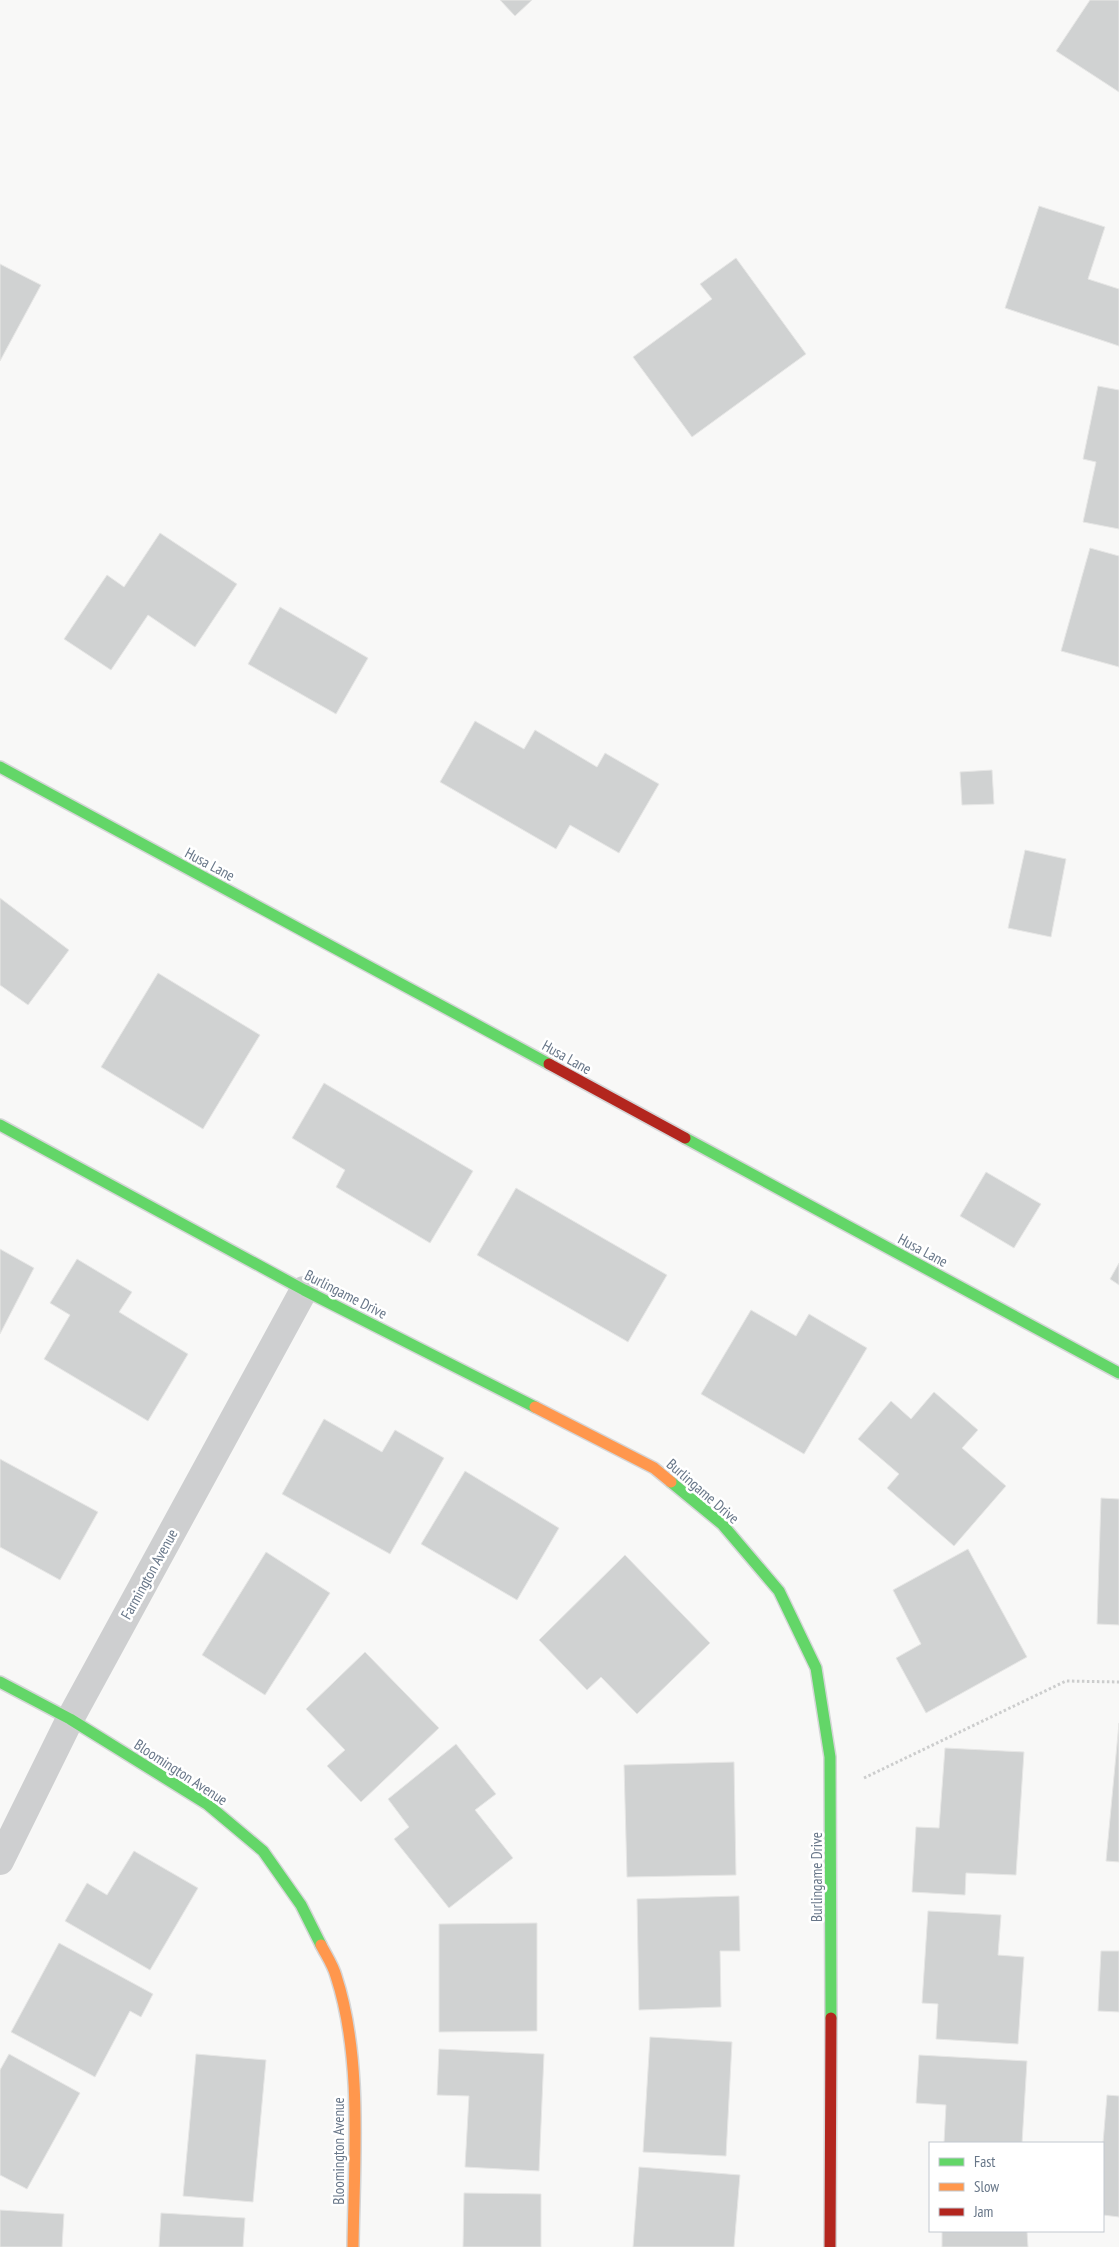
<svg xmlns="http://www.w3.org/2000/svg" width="1119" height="2247" font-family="'PT Sans Narrow',sans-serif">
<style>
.building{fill:#d0d2d2;stroke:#e7e7e6}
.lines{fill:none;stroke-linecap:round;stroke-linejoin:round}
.fast-casing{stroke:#d5d6d7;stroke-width:14}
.slow-casing{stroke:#d5d6d7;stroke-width:14}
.jam-casing{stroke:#d5d6d7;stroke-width:14}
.path{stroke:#cccdcd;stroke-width:3;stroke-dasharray:2.5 2.5;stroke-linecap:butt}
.street{stroke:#cecfd0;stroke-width:28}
.fast{stroke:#63d668;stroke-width:11}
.slow{stroke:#ff974d;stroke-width:11}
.jam{stroke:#b3261e;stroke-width:11}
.labels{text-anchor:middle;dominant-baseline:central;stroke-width:5;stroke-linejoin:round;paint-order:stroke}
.street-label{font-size:15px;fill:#677688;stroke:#fff}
</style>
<rect width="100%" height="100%" fill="#f8f8f7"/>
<g class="building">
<path d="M500,0H532L515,16Z"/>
<path d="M1090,0H1119V92L1056,51Z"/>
<path d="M1039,206L1105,227L1088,279L1119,289V346L1005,308Z"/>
<path d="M736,258L806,354L692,437L633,357L712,299L700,284Z"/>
<path d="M0,264L41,285L0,361Z"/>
<path d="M1098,386L1119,390V529L1083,522L1096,462L1083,459Z"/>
<path d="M160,533L237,584L195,647L148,615L111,670L64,639L107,575L124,587Z"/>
<path d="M1090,548L1119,556V667L1061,651Z"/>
<path d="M280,607L368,658L336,714L248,664Z"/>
<path d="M475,721L524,749L535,730L597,767L605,753L659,784L619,853L570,825L556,849L440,782Z"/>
<path d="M992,770L994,804L962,805L960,772Z"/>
<path d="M1025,850L1066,859L1051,937L1008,928Z"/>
<path d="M0,898L69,950L28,1005L0,985Z"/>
<path d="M158,973L260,1035L203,1129L101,1067Z"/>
<path d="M324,1083L473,1171L430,1243L336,1187L345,1170L292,1138Z"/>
<path d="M986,1172L1041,1204L1014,1248L960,1216Z"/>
<path d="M516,1188L667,1275L628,1342L477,1255Z"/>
<path d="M0,1249L34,1268L0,1334Z"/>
<path d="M77,1259L132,1292L119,1312L188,1354L148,1421L44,1359L70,1315L50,1303Z"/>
<path d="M1119,1263V1285L1110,1279Z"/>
<path d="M751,1310L796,1336L809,1314L867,1348L804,1454L701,1394Z"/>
<path d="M934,1392L978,1430L962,1448L1006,1486L954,1546L887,1488L899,1474L858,1439L891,1401L911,1419Z"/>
<path d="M324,1419L382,1452L395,1430L444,1458L390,1554L282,1494Z"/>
<path d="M0,1459L98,1512L60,1580L0,1547Z"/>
<path d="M465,1471L559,1528L517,1600L421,1544Z"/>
<path d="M1101,1498L1119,1499V1625L1097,1624Z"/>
<path d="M968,1549L1027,1657L926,1713L896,1658L921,1644L893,1590Z"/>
<path d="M266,1552L330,1593L265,1695L202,1655Z"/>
<path d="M625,1555L710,1643L637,1714L601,1677L587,1690L539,1640Z"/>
<path d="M365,1652L439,1728L361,1802L327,1766L345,1750L306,1709Z"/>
<path d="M1119,1723V1862L1106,1861Z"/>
<path d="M456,1744L496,1794L475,1810L513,1858L449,1908L394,1839L409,1827L388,1799Z"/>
<path d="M945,1748L1024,1752L1016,1875L966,1873L965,1895L912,1892L916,1827L939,1828Z"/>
<path d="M734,1762L736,1875L627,1877L624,1765Z"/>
<path d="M134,1851L198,1888L150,1970L65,1921L87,1883L107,1895Z"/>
<path d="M739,1896L740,1951H720L721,2007L639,2010L637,1899Z"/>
<path d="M928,1911L1001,1915L998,1955L1024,1957L1018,2044L936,2039L938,2004L922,2003Z"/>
<path d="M537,1923V2031L439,2032V1924Z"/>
<path d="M59,1943L153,1994L141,2017L130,2011L95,2077L11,2032Z"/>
<path d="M1101,1951H1119V2012L1098,2011Z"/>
<path d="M650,2037L732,2042L726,2156L643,2152Z"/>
<path d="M439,2049L544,2054L539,2171L465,2167L469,2096L437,2095Z"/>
<path d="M9,2054L80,2093L27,2189L0,2175V2070Z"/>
<path d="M196,2054L266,2060L253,2202L183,2196Z"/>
<path d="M919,2055L1027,2061L1022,2143H944L946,2105L916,2103Z"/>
<path d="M1107,2095L1119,2096V2217L1103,2215V2143Z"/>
<path d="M639,2167L740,2175L734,2247H633Z"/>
<path d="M464,2193L541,2194V2247H463Z"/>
<path d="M0,2210L64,2214L62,2247H0Z"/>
<path d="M161,2213L245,2218L243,2247H159Z"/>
<path d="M942,2231H1027L1028,2247H942Z"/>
</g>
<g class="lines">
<defs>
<g id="fast">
<path d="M0,767L549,1064"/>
<path d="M0,1125L304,1290L535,1407"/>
<path d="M685,1138L1119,1373"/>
<path d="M671,1482L722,1524L779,1591L816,1668L830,1757L831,2018"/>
<path d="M0,1682L70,1719L207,1804L263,1851L301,1905L321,1945"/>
</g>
<g id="slow">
<path d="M535,1407L654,1468L671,1482"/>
<path d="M321,1945C326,1955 333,1965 336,1976C363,2058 354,2161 353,2247"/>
</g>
<g id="jam">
<path d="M549,1064L685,1138"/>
<path d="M830,2247L831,2018"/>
</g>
</defs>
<use href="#fast" class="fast-casing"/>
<use href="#slow" class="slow-casing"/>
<use href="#jam" class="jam-casing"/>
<path class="path" d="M864,1778L1066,1681L1119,1682"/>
<path class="street" d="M0,1861L70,1719L304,1290"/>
<use href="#fast" class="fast"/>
<use href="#slow" class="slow"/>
<use href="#jam" class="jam"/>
</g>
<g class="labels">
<g class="street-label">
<text transform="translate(210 864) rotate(28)">Husa Lane</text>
<text transform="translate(567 1057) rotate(29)">Husa Lane</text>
<text transform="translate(923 1250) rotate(28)">Husa Lane</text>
<text transform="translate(346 1294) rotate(27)">Burlingame Drive</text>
<text transform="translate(703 1491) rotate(41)">Burlingame Drive</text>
<text transform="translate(149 1574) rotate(-61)">Farmington Avenue</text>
<text transform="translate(181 1772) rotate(33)">Bloomington Avenue</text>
<text transform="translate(816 1877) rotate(-90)">Burlingame Drive</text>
<text transform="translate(338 2151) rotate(-90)">Bloomington Avenue</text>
</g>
</g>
<rect x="929" y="2142" width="175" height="90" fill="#ffffff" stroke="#c2c8cf"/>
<rect x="939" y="2158" width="25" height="8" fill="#63d668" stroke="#c2c8cf"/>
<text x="974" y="2167" font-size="15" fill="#677688">Fast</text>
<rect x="939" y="2183" width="25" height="8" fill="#ff974d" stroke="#c2c8cf"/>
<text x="974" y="2192" font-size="15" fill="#677688">Slow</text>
<rect x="939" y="2208" width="25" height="8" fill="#b3261e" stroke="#c2c8cf"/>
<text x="974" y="2217" font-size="15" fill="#677688">Jam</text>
</svg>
